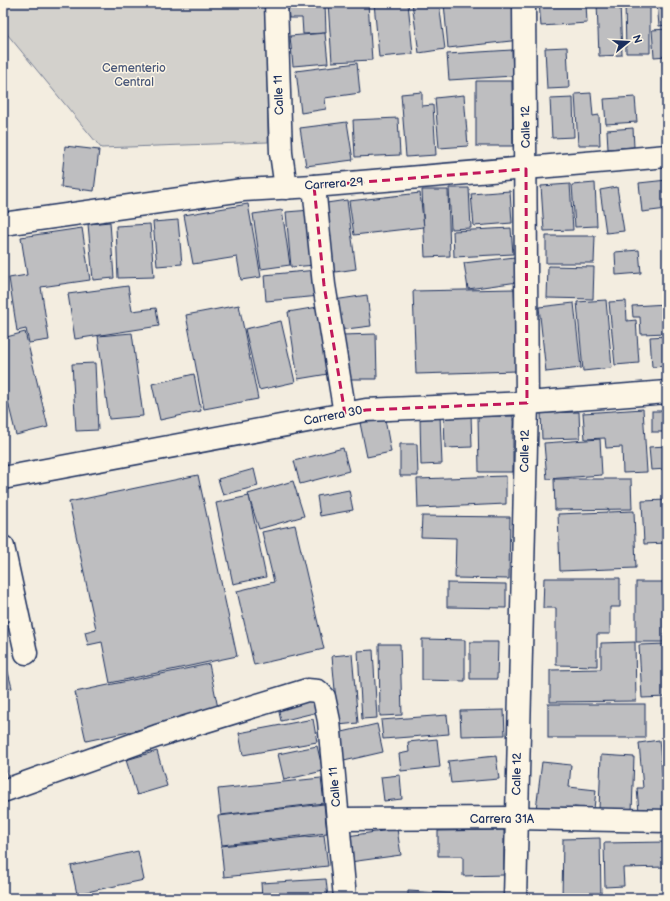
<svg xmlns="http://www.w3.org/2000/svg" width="670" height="901" font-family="'Balsamiq Sans',sans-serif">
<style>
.green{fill:#d3d1cc;stroke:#778095}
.building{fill:#bebec0;stroke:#1b2f5e}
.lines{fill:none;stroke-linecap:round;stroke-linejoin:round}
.minor-casing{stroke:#1b2f5e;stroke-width:25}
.minor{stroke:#fcf5e5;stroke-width:22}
.marked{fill:none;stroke:#c2185b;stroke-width:3;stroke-dasharray:8 5;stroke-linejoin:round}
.labels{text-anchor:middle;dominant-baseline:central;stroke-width:3;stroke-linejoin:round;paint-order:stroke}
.park-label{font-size:12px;fill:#49587a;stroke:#fcf5e5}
.street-label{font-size:12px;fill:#1b2f5e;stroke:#fcf5e5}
</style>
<rect width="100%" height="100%" fill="#f3ede0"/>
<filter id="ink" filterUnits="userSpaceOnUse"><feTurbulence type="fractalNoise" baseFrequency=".025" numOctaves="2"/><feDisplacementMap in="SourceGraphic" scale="8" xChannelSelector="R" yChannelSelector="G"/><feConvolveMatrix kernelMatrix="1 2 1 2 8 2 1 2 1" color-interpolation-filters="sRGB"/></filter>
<g filter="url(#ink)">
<path class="green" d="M3,3H266L268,142L101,148L3,29Z"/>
<g class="building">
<path d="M301,3H325L326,33L303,34L302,18H289L288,6L301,5Z"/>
<path d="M328,3H368L372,60L332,62Z"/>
<path d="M374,3H408L413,54L379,57Z"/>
<path d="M412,3H439L445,49L419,53Z"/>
<path d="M444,3H516L520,40L448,48Z"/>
<path d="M539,3H586L587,23L541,26Z"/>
<path d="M597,3H620L622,55L599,56Z"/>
<path d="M625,3H650V53H626Z"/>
<path d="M657,3H667V25L659,26Z"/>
<path d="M667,29V56L654,57L652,30Z"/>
<path d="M325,33L328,63L293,66L290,36Z"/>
<path d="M567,47L569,88L547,89L545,48Z"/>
<path d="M512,50L513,76L449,80L447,54Z"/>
<path d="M663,62H667V143H665Z"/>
<path d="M357,63L360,93L325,98L326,109L301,113L296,71Z"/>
<path d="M476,81H512L513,146H476Z"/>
<path d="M422,92V106L433,105L436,155L406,157L401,94Z"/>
<path d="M591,93L593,116L599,115L600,145H578L575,94Z"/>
<path d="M464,95L468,146L439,148L435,98Z"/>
<path d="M635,97L637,122L606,124L604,99Z"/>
<path d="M573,98L574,137L552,138L550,99Z"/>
<path d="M398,118L400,155L355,157L353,120Z"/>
<path d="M347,122L353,160L306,166L300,128Z"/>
<path d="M633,128L634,147L608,149L607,130Z"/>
<path d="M65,146L99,150L94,191L61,187Z"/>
<path d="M667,180V209L642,212L639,183Z"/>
<path d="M595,183L597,226L575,227L572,185Z"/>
<path d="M570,184L573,230L544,231L541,186Z"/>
<path d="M617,187L624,231L606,233L600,190Z"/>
<path d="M449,188H469L471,228L451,229Z"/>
<path d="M422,190H448L450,256L425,257Z"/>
<path d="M510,191L512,223L474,226L471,194Z"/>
<path d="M420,193L424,227L354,235L349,201Z"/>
<path d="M347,200L356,269L328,273L320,204Z"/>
<path d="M248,204L261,277L241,280L237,257L193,264L184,215Z"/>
<path d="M282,210L290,265L261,269L253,214Z"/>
<path d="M311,210L316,265L291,267L286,212Z"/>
<path d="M178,220L182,264L157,266L153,222Z"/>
<path d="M110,222L114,278L93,280L88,224Z"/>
<path d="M150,224L154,277L118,278L116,226Z"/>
<path d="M82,228L90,280L41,287L49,340L29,343L26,329L17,331L9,278L27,275L21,237Z"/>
<path d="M511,228L513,254L454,257L453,231Z"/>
<path d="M546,236H595L594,263H546Z"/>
<path d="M639,250L641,273L616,275L615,252Z"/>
<path d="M515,257L518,282L468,289L464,263Z"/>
<path d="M548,266L594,267L593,299L547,298Z"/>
<path d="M317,270L320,296L266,301L264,275Z"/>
<path d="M128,286L132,311L156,308L159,326L75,339L68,294Z"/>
<path d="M514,289L517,371L416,374L413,291Z"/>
<path d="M367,295L371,326L338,330L334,300Z"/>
<path d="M606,300L612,368L583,371L577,302Z"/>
<path d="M626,301L627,321L636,320L639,363L615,365L609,302Z"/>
<path d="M574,303L581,368L546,372L539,307Z"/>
<path d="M667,304V333L641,334L640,317H633L632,306Z"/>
<path d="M239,305L258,399L204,409L186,315Z"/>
<path d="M324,306L334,373L298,379L288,312Z"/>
<path d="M281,321L295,382L259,390L245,329Z"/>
<path d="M25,332L48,427L16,435L3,382V338Z"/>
<path d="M132,333L143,416L109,419L98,336Z"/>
<path d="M376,334L377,379H342V335Z"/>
<path d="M667,336V366L652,367L650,337Z"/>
<path d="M95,363L98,430L76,431L72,364Z"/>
<path d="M194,374L201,411L160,420L152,384Z"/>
<path d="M643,409L647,472L623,473L622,447L606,448L605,438L585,439L583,413Z"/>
<rect x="652" y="411" width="15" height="21"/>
<path d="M579,412L580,438L542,439L541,413Z"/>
<path d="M384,414L391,452L367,457L359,418Z"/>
<path d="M471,414L472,447L445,448L444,415Z"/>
<path d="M440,416L442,464L421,465L420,417Z"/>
<path d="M478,416H513V472H479Z"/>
<path d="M600,439L602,475L547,479L544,443Z"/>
<path d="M400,444H417L418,476H400Z"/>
<path d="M667,446V469L651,470L649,447Z"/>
<path d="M343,448L349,471L300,484L294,461Z"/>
<path d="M254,469L258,486L223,495L218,479Z"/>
<path d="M664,474H667V497H665Z"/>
<path d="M198,475L237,656L110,683L102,642L88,645L85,632L96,629L69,502Z"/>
<path d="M506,476V504L418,508L417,479Z"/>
<path d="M554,479H631L632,509L555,510Z"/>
<path d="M293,481L304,516L259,529L248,494Z"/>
<path d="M349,490L353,510L320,516L317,496Z"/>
<path d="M249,496L266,577L233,584L216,503Z"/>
<path d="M667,500V543L644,544L642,501Z"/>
<path d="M634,511L636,568L560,571L558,514Z"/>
<path d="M422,516L510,517L509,579L455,578L456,538L421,537Z"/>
<path d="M295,525L324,649L254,665L237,591L274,582L262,532Z"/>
<path d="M544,578H620V607H610V634H597V666L556,665V608H543Z"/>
<rect x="636" y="582" width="28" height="60"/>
<path d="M447,583L506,584V608L447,607Z"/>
<path d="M422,639L465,640V681L422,680Z"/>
<path d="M470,642H498L497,679H470Z"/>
<path d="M635,642L636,701L550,702V670L601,669V643Z"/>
<path d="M379,644H400L402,715L380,716Z"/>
<path d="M667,644V697L642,698L639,645Z"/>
<path d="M373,650L377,718L362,719L358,651Z"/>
<path d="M3,652L12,688L3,691Z"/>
<path d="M352,654L358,723L338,725L332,656Z"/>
<path d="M209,664L219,713L86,741L75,692Z"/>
<path d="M314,695L318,712L281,721L277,703Z"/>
<rect x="548" y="704" width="97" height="34"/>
<path d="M504,710L505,735L461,736L460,711Z"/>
<path d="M447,715L449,734L383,739L381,720Z"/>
<path d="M313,719L317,742L243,755L239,733Z"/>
<path d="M377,724L383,752L344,761L338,733Z"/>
<path d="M437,739L440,767L401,771L399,754L409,752L408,742Z"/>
<path d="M659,740L666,809L639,812L637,788H643L639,743Z"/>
<path d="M317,746L323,771L284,780L278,754Z"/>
<path d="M157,751L167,786L137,795L126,760Z"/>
<path d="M601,755L634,757L632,812L599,810Z"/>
<path d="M496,756L499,779L451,783L448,761Z"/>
<path d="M3,759L9,782L3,783Z"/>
<path d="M542,762L571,765L569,787L596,790L594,809L574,807L573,813L536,809Z"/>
<path d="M400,775L402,799L384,801L381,777Z"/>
<path d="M321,778L324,803L221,815L218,789Z"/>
<path d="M324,804L327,833L222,845L218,816Z"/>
<path d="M397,829L401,855L350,862L347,836Z"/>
<path d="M504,830V875L463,876V856H438V831Z"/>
<path d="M324,835L328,866L224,877L221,846Z"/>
<path d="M600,838L601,898H562L563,839Z"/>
<path d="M667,842V867L623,868L624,886L605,887L604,843Z"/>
<path d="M138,851L144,880L77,894L71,866Z"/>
<path d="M326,879L328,898H262L261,883Z"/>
<path d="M408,891L499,896V898H408Z"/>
<path d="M667,895V898H640V896Z"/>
</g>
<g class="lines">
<defs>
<g id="minor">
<path d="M276,3L281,153L286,188"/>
<path d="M314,186L324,285L345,414"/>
<path d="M3,224L243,190L314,186L667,156"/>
<path d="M3,478L366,410L527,403L667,392"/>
<path d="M3,547L26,653"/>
<path d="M3,791L157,736L307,690L318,691L324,697L329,721L345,898"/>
<path d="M338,819L516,818L667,821"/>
<path d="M515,898L527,403L524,3"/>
</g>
</defs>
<use href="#minor" class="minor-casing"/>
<use href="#minor" class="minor"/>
</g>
</g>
<path class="marked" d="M526,169L527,403L366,410L345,414L324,285L314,186Z"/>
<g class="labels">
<g class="park-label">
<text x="134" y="68">Cementerio<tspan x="134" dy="14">Central</tspan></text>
</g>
<g class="street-label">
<text transform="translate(279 95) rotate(-92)">Calle 11</text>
<text transform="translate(526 127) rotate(-91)">Calle 12</text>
<text transform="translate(334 184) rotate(-4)">Carrera 29</text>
<text transform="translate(333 416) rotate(-11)">Carrera 30</text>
<text transform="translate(525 451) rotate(-89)">Calle 12</text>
<text transform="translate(517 774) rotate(-89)">Calle 12</text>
<text transform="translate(335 787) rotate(-95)">Calle 11</text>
<text x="502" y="819">Carrera 31A</text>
</g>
</g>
<rect width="670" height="901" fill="none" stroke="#fcf5e5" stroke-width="16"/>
<rect x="8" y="8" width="654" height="885" fill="none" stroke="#1b2f5e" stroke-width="1.5" filter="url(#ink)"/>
<g transform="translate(628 42) rotate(72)" stroke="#fcf5e5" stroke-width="3" paint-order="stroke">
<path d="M0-3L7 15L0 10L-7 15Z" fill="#1b2f5e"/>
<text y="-6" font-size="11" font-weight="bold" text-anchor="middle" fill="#1b2f5e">N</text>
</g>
</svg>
